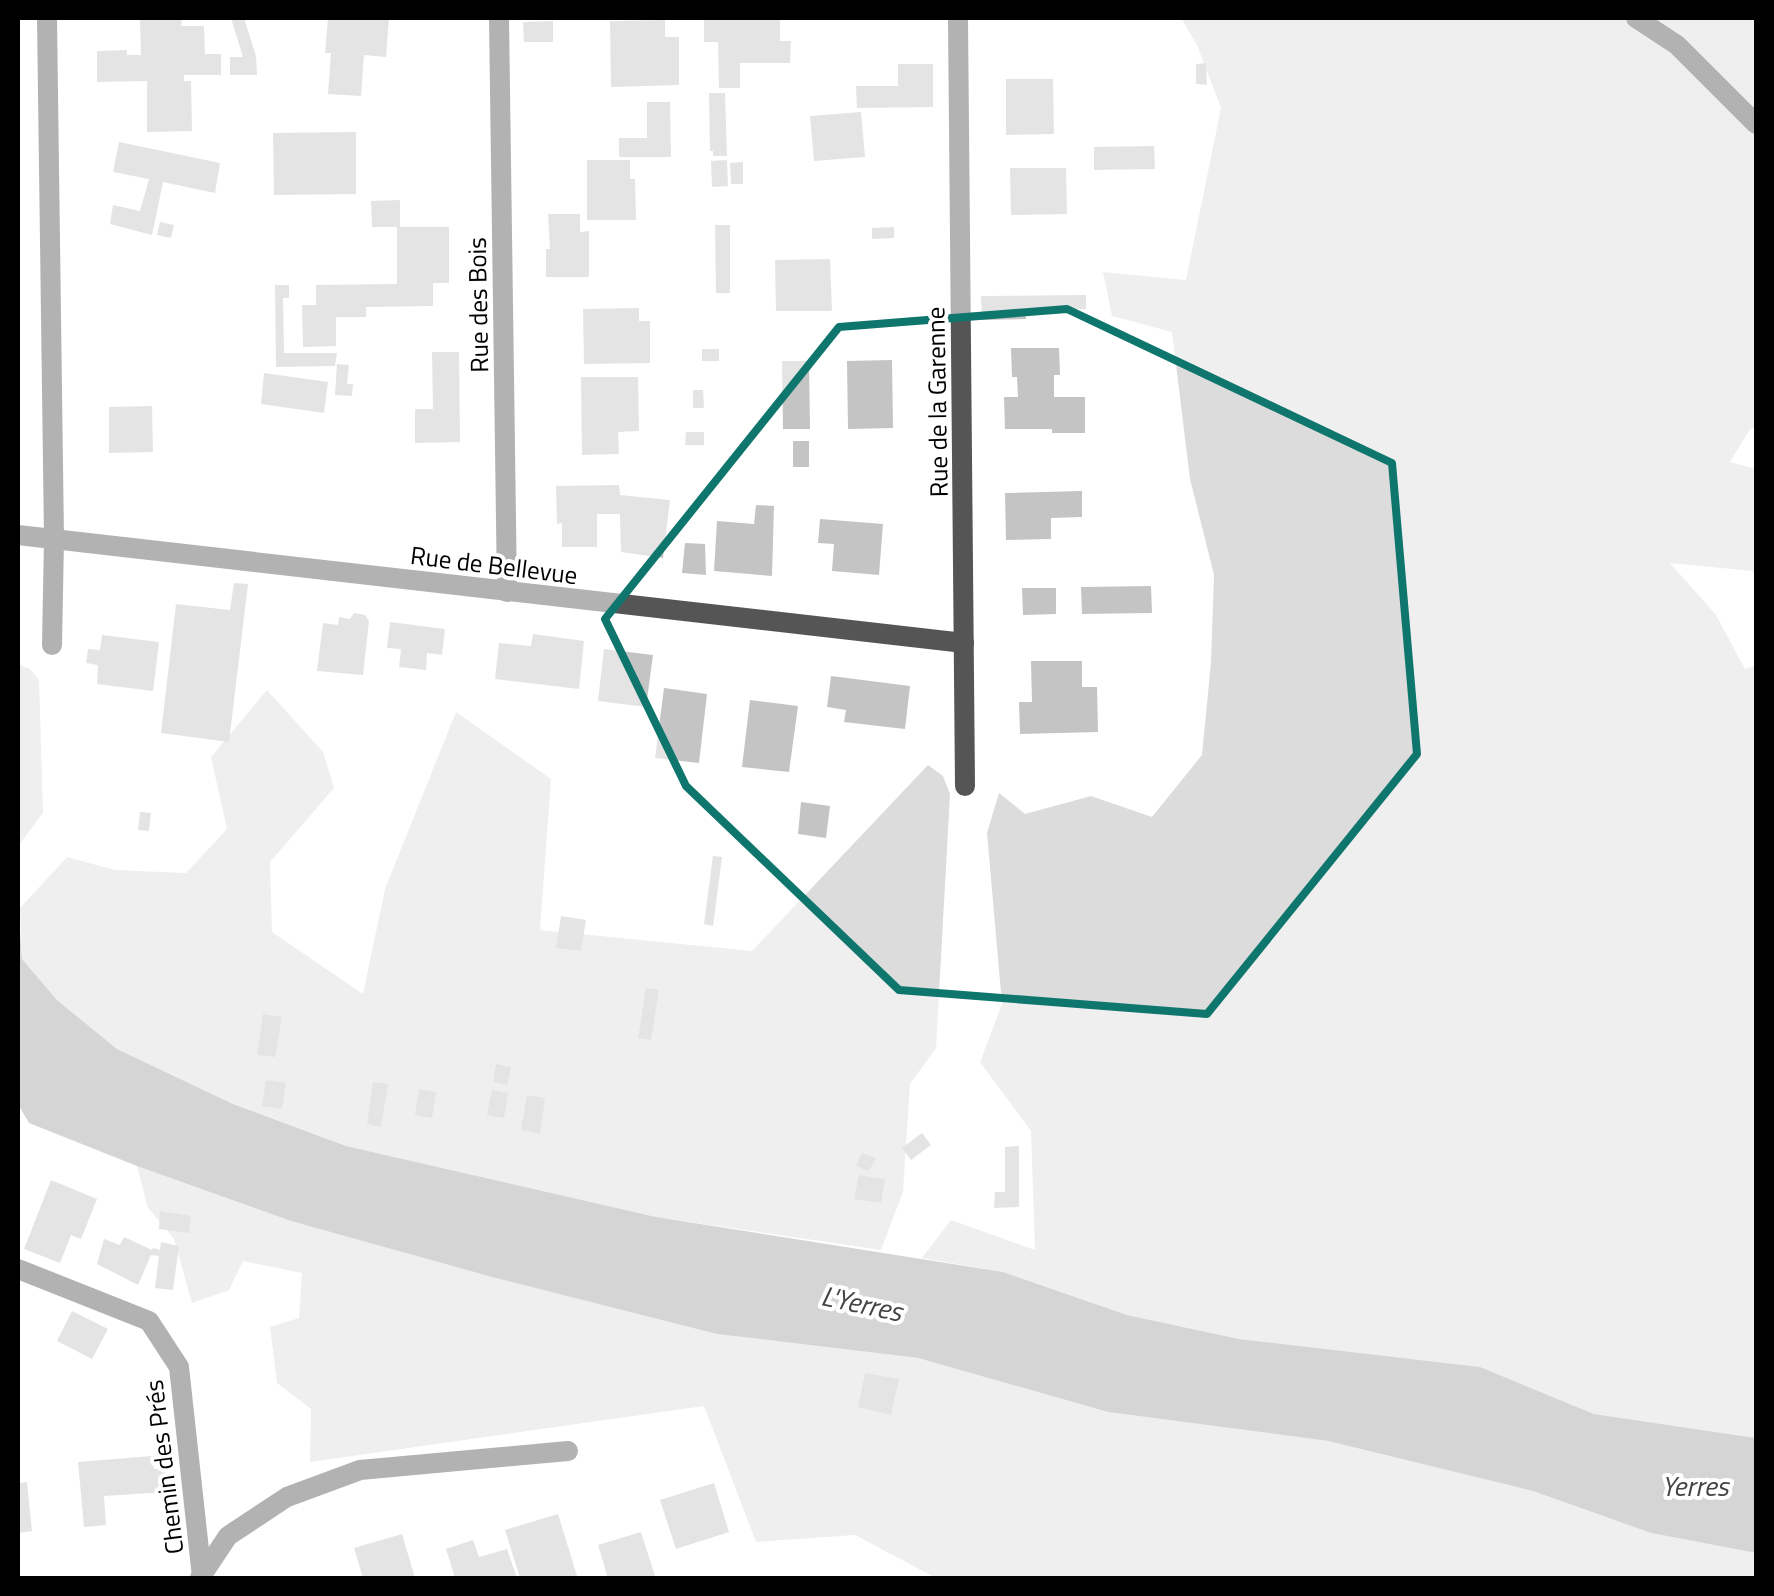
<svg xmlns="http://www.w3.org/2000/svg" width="1774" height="1596" font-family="'Titillium Web',sans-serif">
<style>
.green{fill:#dcdcdc}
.water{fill:#a3a3a3}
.building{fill:#c4c4c4}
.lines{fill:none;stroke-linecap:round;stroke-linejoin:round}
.minor{stroke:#555;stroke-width:20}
.marked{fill:none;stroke:#0f766e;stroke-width:8;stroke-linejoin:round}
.labels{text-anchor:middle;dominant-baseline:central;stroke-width:8;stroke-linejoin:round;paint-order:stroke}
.street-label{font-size:25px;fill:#000;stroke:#fff}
.water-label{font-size:28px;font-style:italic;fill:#444;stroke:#fff}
</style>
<rect width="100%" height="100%" fill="#fff"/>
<g class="green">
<path d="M1181,18H1756V427L1750,429L1730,462L1756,469V581L1753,571L1670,563L1716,615L1745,669L1756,666V1438L1594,1414L1479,1367L1239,1339L1127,1315L1003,1272L922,1258L951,1220L1035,1250L1031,1131L980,1062L1002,1004L987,833L999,793L1025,814L1091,796L1152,817L1202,755L1211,662L1214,575L1190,479L1172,332L1112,316L1103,272L1186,280L1221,108L1197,45Z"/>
<path d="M18,664L30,669L39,680L43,813L18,846Z"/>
<path d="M267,690L323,752L334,788L270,862L272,932L363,994L385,889L456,712L551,779L540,930L752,951L928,765L943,776L950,794L936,1048L910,1084L903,1192L881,1250L656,1217L346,1146L233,1104L117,1049L57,1000L22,959L20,908L67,857L115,870L186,873L227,829L211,757Z"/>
<path d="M137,1166L291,1221L717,1334L918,1358L1108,1412L1328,1441L1533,1491L1651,1533L1756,1553V1578H936L855,1535L756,1542L704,1406L310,1462L311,1409L277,1383L270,1327L299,1318L302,1273L243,1261L229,1290L192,1303L174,1239L148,1208Z"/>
</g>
<path class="water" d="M18,902L22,959L57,1000L117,1049L233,1104L346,1146L656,1217L1003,1272L1127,1315L1239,1339L1480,1367L1594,1414L1756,1438V1553L1651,1533L1533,1491L1328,1441L1108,1412L918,1358L717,1334L496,1278L291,1221L137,1166L29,1123L18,1104Z"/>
<g class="building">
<path d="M140,18H182L181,26H204L205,54H221V75H184V81H191L192,131L147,132V81L97,82V51L127,50V55H141Z"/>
<path d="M231,18H244L256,56L257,75H230V57H243Z"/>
<path d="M328,18H389L386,57L364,55L361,96L328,94L331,53H325Z"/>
<path d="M704,19L780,20V41H791L790,63H740V88H719L718,42H704Z"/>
<path d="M665,20V37H679V85L611,87L610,21Z"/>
<path d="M553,21V42H524L523,22Z"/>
<path d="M1206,63L1207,85L1196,84V64Z"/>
<path d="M898,64H933V107L857,108L856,86H898Z"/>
<path d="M1006,79H1053L1054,134L1006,135Z"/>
<path d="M709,93H725L727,156H713V151H710Z"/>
<path d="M647,102H670L671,157H619V138H647Z"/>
<path d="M861,112L865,157L814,161L810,116Z"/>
<path d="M356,132V194L274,195L273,133Z"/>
<path d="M119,142L220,163L215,193L163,182L152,235L110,224L113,205L140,211L149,179L113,172Z"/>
<path d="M1154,146L1155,169L1094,170V147Z"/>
<path d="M587,160H630V179H635L636,220H587Z"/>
<path d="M727,160L728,186L712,187L711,161Z"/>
<path d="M743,162V184H731L730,163Z"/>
<path d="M1010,168H1066L1067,214L1011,215Z"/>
<path d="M400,200V227H449V283H433V306L366,307V317H336V346L303,347L302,305H316V285L397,284V227H372L371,201Z"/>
<path d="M548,214H580V232L589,231V277H546V249H550Z"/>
<path d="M160,222L174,225L171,238L157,235Z"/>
<path d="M715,225H730V293H716Z"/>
<path d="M894,227V238L872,239V228Z"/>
<path d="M830,259L832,311H776L775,260Z"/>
<path d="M275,285H289V298H283L284,353H337L335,366L276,367Z"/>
<path d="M1086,295V309H1026V319L982,320L981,296Z"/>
<path d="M639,308V321H650V363L584,364L583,309Z"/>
<path d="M1011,348H1059L1060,375H1054V397H1085V433H1052V429H1005L1004,397H1018L1017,377H1012Z"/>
<rect x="702" y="349" width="17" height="12"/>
<path d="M432,352H459L460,442L415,443V409H433Z"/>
<path d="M892,360L893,428L848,429L847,361Z"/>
<path d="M782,361H809L810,429H783Z"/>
<path d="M337,364L349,365L347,384H353L352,396L335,395Z"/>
<path d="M264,373L328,382L324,413L261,404Z"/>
<path d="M581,377H638L639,431L618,432L619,454L582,455Z"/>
<path d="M693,390H703L704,408H693Z"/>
<path d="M152,406L153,452L109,453V407Z"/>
<path d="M686,432H704V445H685Z"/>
<rect x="793" y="441" width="16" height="26"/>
<path d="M619,485L620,495L670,500L663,558L621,552L620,514H597V547H562V523L557,524L556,486Z"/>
<path d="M1082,491V517L1051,518V539L1006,540L1005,493Z"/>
<path d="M756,505L774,506L772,576L714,571L717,521L754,524Z"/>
<path d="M820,519L883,524L879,575L832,571L834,544L818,543Z"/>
<path d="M685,543L705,544L706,575L682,573Z"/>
<path d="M234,583L248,584L229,742L161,733L176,604L230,610Z"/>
<path d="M1151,586L1152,613L1082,614L1081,587Z"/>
<path d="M1022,588H1056V614L1023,615Z"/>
<path d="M354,613L365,615L369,621L363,675L317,671L323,623L338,625L339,617L350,619Z"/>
<path d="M390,622L445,629L442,655L427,653L426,670L399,667L401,649L387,648Z"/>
<path d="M533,634L584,641L579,689L495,679L499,643L531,646Z"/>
<path d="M102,635L159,642L153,691L97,684L98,665L86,663L88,649L100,650Z"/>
<path d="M604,649L653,655L646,707L598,701Z"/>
<path d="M1031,661H1082V687H1097L1098,732L1020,734L1019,702H1032Z"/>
<path d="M831,676L910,686L905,729L844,722L846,710L827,707Z"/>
<path d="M664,688L707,694L699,763L655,758Z"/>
<path d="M750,700L798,706L789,772L742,767Z"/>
<path d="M801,802L830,806L826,838L798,834Z"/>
<path d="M140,812L151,813L149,831L138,830Z"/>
<path d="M713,856L722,857L713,926L704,924Z"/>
<path d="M561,916L586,920L581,951L556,948Z"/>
<path d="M646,988L659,990L651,1040L638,1038Z"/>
<path d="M263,1014L282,1017L275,1057L257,1055Z"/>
<path d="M496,1064L511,1067L507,1085L493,1082Z"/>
<path d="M266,1080L286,1083L282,1109L262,1106Z"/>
<path d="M373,1082L388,1084L381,1127L367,1124Z"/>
<path d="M419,1089L436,1092L432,1118L415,1115Z"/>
<path d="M492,1090L508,1093L504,1118L487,1115Z"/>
<path d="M527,1095L545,1098L540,1134L521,1130Z"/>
<path d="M922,1133L931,1145L911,1160L902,1148Z"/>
<path d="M1019,1146V1207L994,1208L995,1192H1005V1147Z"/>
<path d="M862,1153L876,1158L869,1171L856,1166Z"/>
<path d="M859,1175L885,1179L881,1203L854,1199Z"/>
<path d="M51,1180L97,1199L81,1239L71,1235L60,1263L24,1249Z"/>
<path d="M160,1211L191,1216L189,1233L159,1229Z"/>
<path d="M124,1237L152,1250L153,1248L160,1250L161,1242L179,1246L173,1290L155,1288L159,1256L151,1255L138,1285L97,1264L104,1239L120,1245Z"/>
<path d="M72,1311L108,1329L92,1359L57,1341Z"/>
<path d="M865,1373L899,1379L891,1415L858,1407Z"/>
<path d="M152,1456L154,1469H165L167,1492L104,1496L106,1525L84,1527L78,1462Z"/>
<path d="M27,1482L32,1531L18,1533V1483Z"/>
<path d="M714,1483L729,1532L676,1549L660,1500Z"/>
<path d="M558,1514L577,1576L520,1578L505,1530Z"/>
<path d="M641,1532L655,1576L608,1578L598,1545Z"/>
<path d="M402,1534L415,1578H363L354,1548Z"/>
<path d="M473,1540L479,1557L507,1549L517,1578H455L446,1549Z"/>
</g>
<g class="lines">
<g class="minor">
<path d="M47,18L54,539L52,645"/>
<path d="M499,18L507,592"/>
<path d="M958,18L965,786"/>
<path d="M1636,18L1677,45L1756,124"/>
<path d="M18,535L964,643"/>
<path d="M18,1269L149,1321L179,1367L202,1577"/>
<path d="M200,1578L228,1536L287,1497L360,1470L568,1451"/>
</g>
</g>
<path d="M0 0H1774V1596H0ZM1067,309L1392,463L1417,754L1207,1014L899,990L686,786L605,619L839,327Z" fill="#fff" fill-opacity=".55" fill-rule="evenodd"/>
<path class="marked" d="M1067,309L1392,463L1417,754L1207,1014L899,990L686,786L605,619L839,327Z"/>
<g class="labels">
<g class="street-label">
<text transform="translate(478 305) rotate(-91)">Rue des Bois</text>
<text transform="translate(937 402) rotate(-91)">Rue de la Garenne</text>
<text transform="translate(494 565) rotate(7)">Rue de Bellevue</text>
<text transform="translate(164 1467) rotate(-97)">Chemin des Prés</text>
</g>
<g class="water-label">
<text transform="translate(862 1303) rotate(12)">L'Yerres</text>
<text x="1695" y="1485">Yerres</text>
</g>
</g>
<rect width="1774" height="1596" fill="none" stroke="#000000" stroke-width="40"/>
</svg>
